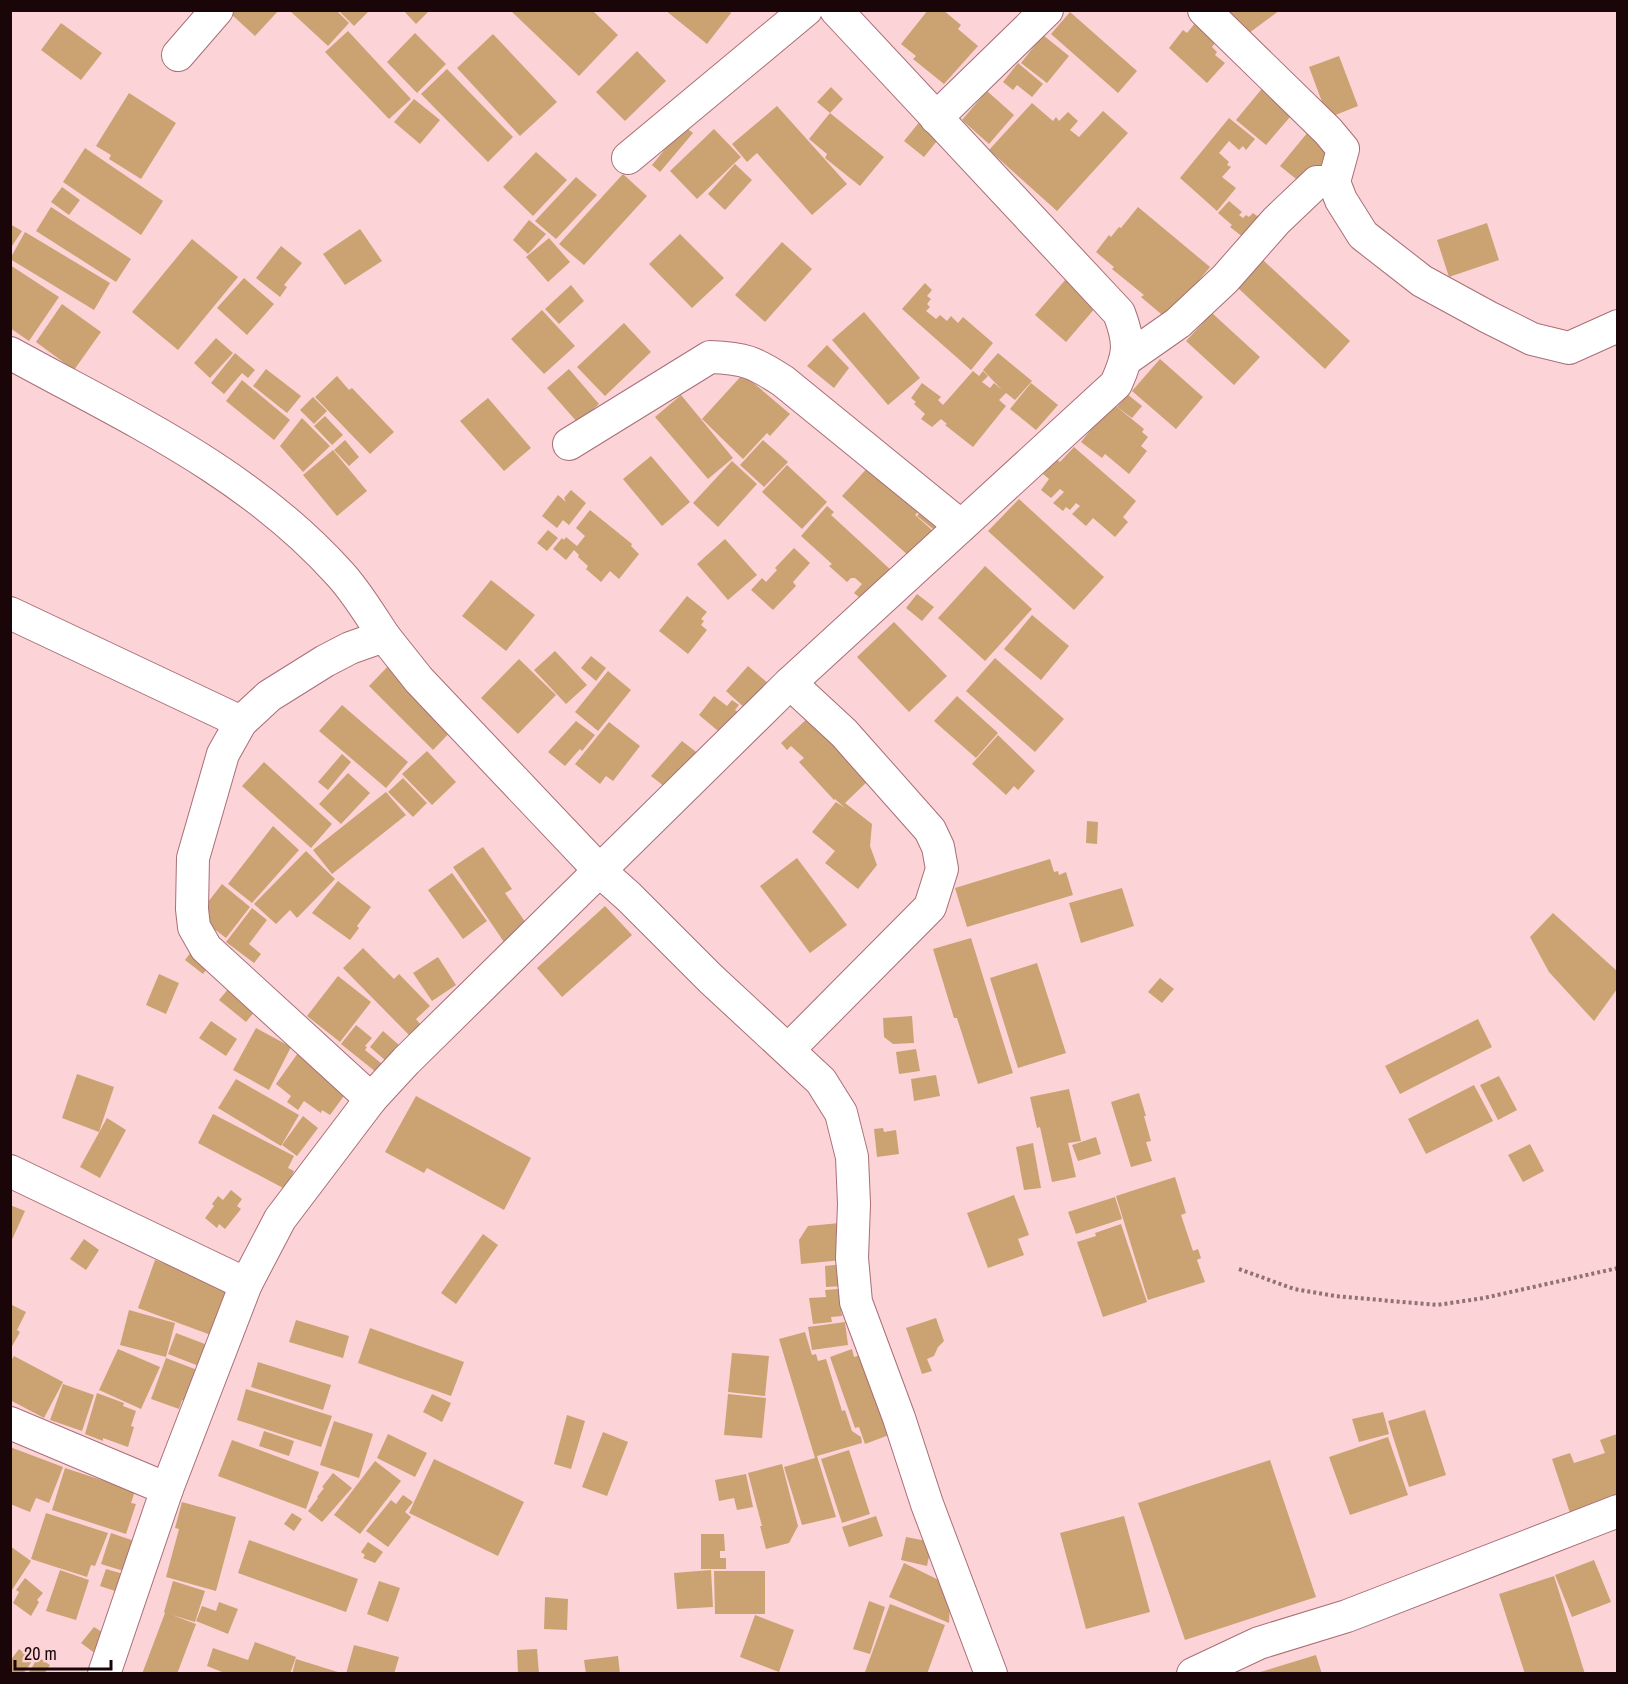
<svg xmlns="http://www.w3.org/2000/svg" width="1628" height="1684" font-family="'Archivo Narrow',sans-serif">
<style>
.building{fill:#cba272}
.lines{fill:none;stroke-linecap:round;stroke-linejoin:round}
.minor-casing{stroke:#a96e76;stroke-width:34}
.path{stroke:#907275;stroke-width:4;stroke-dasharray:3 3;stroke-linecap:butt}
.minor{stroke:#fff;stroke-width:32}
</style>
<rect width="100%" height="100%" fill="#fcd4d8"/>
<g class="building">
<path d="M234,10H279L255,36L231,14Z"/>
<path d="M289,10H336L349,23L328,46Z"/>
<path d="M338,10H370L354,26Z"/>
<path d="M403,10H430L416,24Z"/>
<path d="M510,10H592L618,35L579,76Z"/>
<path d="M665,10H729L731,13L707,44Z"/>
<path d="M928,10H943L961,25L958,29L978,46L944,84L913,59L916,56L901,44Z"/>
<path d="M1226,10H1280L1245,36Z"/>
<path d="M1070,12L1137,71L1118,93L1051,34Z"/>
<path d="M1201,16L1219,46L1215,43L1212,47L1217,52L1215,55L1225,63L1207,83L1169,48L1183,30L1187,33Z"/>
<path d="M61,23L102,53L81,80L41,50Z"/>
<path d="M348,31L411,99L389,119L325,52Z"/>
<path d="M415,33L446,64L417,93L387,62Z"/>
<path d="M493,34L557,102L520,136L457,68Z"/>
<path d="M1043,35L1069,56L1047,83L1021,63Z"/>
<path d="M637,51L666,81L625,121L596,92Z"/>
<path d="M1339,56L1358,106L1328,118L1309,67Z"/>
<path d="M1018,63L1043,84L1032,97L1017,85L1013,90L1003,82Z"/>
<path d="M447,69L513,137L488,162L421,94Z"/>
<path d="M1265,85L1296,110L1266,145L1236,120Z"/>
<path d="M831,87L843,99L830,113L884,157L860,186L825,158L827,154L809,139L830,113L817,102Z"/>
<path d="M987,91L1014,115L989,144L962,120Z"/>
<path d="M129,93L176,123L141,179L109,159L111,155L96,146Z"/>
<path d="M414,99L440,120L420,144L394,122Z"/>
<path d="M1032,103L1053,121L1056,117L1059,121L1068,112L1078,121L1070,130L1079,137L1103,111L1128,133L1057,211L989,150Z"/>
<path d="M777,106L847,184L812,215L757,153L747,162L732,144Z"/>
<path d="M1229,118L1255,139L1246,150L1243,146L1239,150L1229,141L1219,153L1229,162L1227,165L1231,167L1222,177L1236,188L1217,211L1180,178Z"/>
<path d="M921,120L941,136L924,157L904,141Z"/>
<path d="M684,126L693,133L660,172L652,165Z"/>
<path d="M714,129L741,157L697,199L670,171Z"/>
<path d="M1308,132L1337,155L1306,187L1280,166Z"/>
<path d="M85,148L163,201L141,235L63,182Z"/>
<path d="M536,152L567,180L533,216L503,187Z"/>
<path d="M735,164L752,180L725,210L708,194Z"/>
<path d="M623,174L647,196L584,265L559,244Z"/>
<path d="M576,177L597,195L556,239L535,221Z"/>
<path d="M62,187L80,200L69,215L51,202Z"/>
<path d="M1229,201L1242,212L1239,215L1243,218L1246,215L1249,217L1253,213L1257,216L1258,215L1265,221L1248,241L1230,227L1232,225L1218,213Z"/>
<path d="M51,207L131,259L116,282L36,231Z"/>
<path d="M1138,207L1210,267L1167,319L1141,297L1144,295L1112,269L1114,267L1096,252L1109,235L1111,237L1119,227L1121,228Z"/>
<path d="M529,220L546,234L528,254L513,240Z"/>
<path d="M1487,223L1499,260L1449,277L1437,240Z"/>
<path d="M10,224L22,231L10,249Z"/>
<path d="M360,229L382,261L345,285L323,254Z"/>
<path d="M25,232L110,283L94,310L10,259Z"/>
<path d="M680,234L724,278L692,308L649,264Z"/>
<path d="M549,238L570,262L548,282L526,257Z"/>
<path d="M192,239L238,277L178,350L132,312Z"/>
<path d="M782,242L812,269L765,322L735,295Z"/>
<path d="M281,246L302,263L284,285L287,287L280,297L256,278Z"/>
<path d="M1263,260L1350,341L1325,369L1238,288Z"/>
<path d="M10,265L59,297L29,341L10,328Z"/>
<path d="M1072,272L1102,300L1066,342L1035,315Z"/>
<path d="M244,278L274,304L247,335L217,308Z"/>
<path d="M925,283L932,290L927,296L931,299L927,304L930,307L926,311L936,319L940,315L947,321L951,316L958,323L963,317L993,343L971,370L902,309Z"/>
<path d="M571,285L584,301L559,324L545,309Z"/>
<path d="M62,304L101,332L74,370L36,342Z"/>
<path d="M542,310L575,346L544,374L511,339Z"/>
<path d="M864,312L920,378L888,405L832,340Z"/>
<path d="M1212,313L1260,357L1234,385L1186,341Z"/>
<path d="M624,323L651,352L605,396L577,367Z"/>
<path d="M216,338L233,353L210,378L194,363Z"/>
<path d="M827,345L849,368L834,388L807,366Z"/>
<path d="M235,353L255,370L248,378L242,373L224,394L211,383Z"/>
<path d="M998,353L1032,381L1015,400L1006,393L999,400L1006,406L973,447L945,425L947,424L941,419L932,427L921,419L925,414L914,404L916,402L911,398L922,383L941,397L938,400L943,405L973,371L979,376L983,371L988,376L982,382L990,388L994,383L1002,390L983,370Z"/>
<path d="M1160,359L1203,397L1176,429L1132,391Z"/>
<path d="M266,369L301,396L287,413L253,386Z"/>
<path d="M569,369L599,404L578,423L547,388Z"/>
<path d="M743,374L790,414L770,436L767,433L743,459L702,419Z"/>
<path d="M337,376L349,390L352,388L394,432L370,454L315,397Z"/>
<path d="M242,380L290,420L274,440L226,401Z"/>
<path d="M1031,383L1058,405L1036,430L1010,409Z"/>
<path d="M1127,394L1142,406L1132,418L1117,407Z"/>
<path d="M681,395L733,458L708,479L655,417Z"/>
<path d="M313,397L327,411L314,424L300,410Z"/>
<path d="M488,398L531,448L504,471L460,421Z"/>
<path d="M1112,403L1144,429L1142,432L1148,437L1141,446L1147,451L1129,474L1105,454L1102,458L1081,442Z"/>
<path d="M325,416L343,435L332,445L314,426Z"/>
<path d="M302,418L330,446L303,472L280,446Z"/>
<path d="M345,440L359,457L349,466L334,450Z"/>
<path d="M763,440L788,462L764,487L740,465Z"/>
<path d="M1074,447L1136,501L1123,517L1128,522L1115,537L1093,518L1086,526L1072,514L1080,506L1076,503L1070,510L1066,507L1063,511L1053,503L1064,492L1060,489L1051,498L1041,490L1049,479L1043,474L1056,459L1060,462Z"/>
<path d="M333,450L367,491L337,516L303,475Z"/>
<path d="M651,456L690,502L662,526L623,479Z"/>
<path d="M732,461L757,484L718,527L693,503Z"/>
<path d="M787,465L827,502L802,529L762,492Z"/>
<path d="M870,465L920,510L915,515L933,531L910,557L842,496Z"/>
<path d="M571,490L586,503L569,525L563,520L557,528L542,516L558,495L566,502L564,498Z"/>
<path d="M1019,499L1104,577L1074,610L988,531Z"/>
<path d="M928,503L944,538L917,516Z"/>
<path d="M827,506L834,512L831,515L892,571L865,602L854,593L862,584L855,578H851L847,582L829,566L832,564L801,536Z"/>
<path d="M590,510L632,544L631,546L639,554L619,579L610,571L601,582L586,569L588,566L578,557L579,555L574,550L566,560L553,549L562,538L564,540L566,537L577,546L585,536L576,528Z"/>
<path d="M548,530L558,538L547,551L537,543Z"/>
<path d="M725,539L757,575L728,600L697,564Z"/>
<path d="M794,548L810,563L793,582L796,586L773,610L751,590L762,578L766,582L777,570L775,568Z"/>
<path d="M985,566L1032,609L985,661L938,618Z"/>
<path d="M491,580L535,615L506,651L462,616Z"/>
<path d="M917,594L934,607L922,621L906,608Z"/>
<path d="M687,596L707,612L701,619L704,621L701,625L707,630L688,654L659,631Z"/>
<path d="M1032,615L1069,646L1041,680L1004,649Z"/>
<path d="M894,622L947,676L909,712L857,657Z"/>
<path d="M555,651L587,685L566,704L534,670Z"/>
<path d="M591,656L606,668L596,681L581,668Z"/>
<path d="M995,658L1064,719L1035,752L966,691Z"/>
<path d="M519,659L556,695L518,734L481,698Z"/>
<path d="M393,661L457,725L433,750L369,686Z"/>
<path d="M748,666L769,684L747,710L726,691Z"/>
<path d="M608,671L631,690L598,731L575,712Z"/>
<path d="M714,696L727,706L732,700L739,705L735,710L746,718L729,740L699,715Z"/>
<path d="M957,696L998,733L976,758L934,721Z"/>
<path d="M342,705L408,762L386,788L319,731Z"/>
<path d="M810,716L870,779L845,803L872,824L870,846L877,865L858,889L825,863L835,851L812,832L836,802L845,808L835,799L834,800L799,762L804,758L791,746L787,750L781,743Z"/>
<path d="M576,721L595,735L582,751L580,749L565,766L548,752Z"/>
<path d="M609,722L640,746L613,781L606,776L600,784L575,764Z"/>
<path d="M998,735L1035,771L1018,790L1014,786L1006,795L972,764Z"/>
<path d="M682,741L704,758L674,794L651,776Z"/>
<path d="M427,751L456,782L432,805L402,774Z"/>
<path d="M342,754L351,762L328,790L318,782Z"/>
<path d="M264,762L332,824L311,848L242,786Z"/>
<path d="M348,773L370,793L341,824L319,804Z"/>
<path d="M403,778L427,803L413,817L388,792Z"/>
<path d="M386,792L406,815L332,874L313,850Z"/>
<path d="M1087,821L1098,822L1097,844L1086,843Z"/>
<path d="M273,826L299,850L252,903L228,884Z"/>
<path d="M483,847L512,889L505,893L528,926L504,942L453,867Z"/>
<path d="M306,851L335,879L297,918L290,910L276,924L254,904Z"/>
<path d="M797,858L847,925L810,953L760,886Z"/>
<path d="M1050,859L1054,872L1058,871L1059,875L1066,872L1073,895L967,927L955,888Z"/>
<path d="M452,873L487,921L463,939L428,890Z"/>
<path d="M338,881L371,907L357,926L359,928L350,940L312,913Z"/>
<path d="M222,884L250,907L226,938L197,916Z"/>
<path d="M1122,888L1134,926L1081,943L1069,903Z"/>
<path d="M605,906L632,935L562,997L537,968Z"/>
<path d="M252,908L267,920L249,944L261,954L254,963L226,942Z"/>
<path d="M1553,913L1617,971V989L1594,1021L1549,972L1530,937Z"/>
<path d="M971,938L1013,1073L978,1084L957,1018H954L933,949Z"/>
<path d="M198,943L216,957L203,974L185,960Z"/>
<path d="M363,948L394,979L399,974L430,1006L416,1019L420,1024L409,1035L343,968Z"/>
<path d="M438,957L456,985L432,1001L413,973Z"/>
<path d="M1037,963L1066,1053L1018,1068L990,978Z"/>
<path d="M159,974L179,983L166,1014L146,1005Z"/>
<path d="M338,976L371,1002L340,1042L307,1016Z"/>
<path d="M1160,978L1174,989L1162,1003L1148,992Z"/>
<path d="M229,988L255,1011L246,1022L219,1000Z"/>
<path d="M912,1016L914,1043L893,1044L884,1037L883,1018Z"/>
<path d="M1478,1019L1492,1047L1400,1094L1385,1066Z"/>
<path d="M211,1021L237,1039L226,1056L199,1038Z"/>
<path d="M356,1025L372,1038L365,1046L367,1047L365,1050L382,1064L376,1072L341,1044Z"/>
<path d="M256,1028L291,1047L269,1090L233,1070Z"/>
<path d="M383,1031L399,1045L386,1061L370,1047Z"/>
<path d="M916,1049L920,1071L899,1074L896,1052Z"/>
<path d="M298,1053L349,1089L330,1115L322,1110L321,1113L304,1101L298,1110L287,1102L291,1096L276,1084Z"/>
<path d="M77,1074L114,1087L99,1132L62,1118Z"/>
<path d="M936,1075L940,1096L914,1101L911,1079Z"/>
<path d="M1499,1076L1517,1110L1498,1120L1480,1085Z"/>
<path d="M236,1079L299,1115L281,1146L218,1108Z"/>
<path d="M1474,1085L1493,1121L1426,1154L1408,1119Z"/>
<path d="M1069,1089L1081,1141L1068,1143L1076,1177L1052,1182L1040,1127L1037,1128L1030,1097Z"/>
<path d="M1139,1093L1146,1116H1144L1151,1141L1146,1142L1152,1161L1131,1167L1111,1102Z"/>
<path d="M416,1096L531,1158L504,1210L427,1168L424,1173L385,1152Z"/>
<path d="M213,1114L294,1156L288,1168L294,1171L285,1189L198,1143Z"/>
<path d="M303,1116L318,1128L297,1156L282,1145Z"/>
<path d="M107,1118L126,1130L100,1178L80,1167Z"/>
<path d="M883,1128L884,1132L896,1130L899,1154L877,1157L874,1129Z"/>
<path d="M1096,1137L1101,1154L1078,1161L1072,1145Z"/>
<path d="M1033,1143L1041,1188L1024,1190L1016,1147Z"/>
<path d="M1530,1144L1544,1171L1523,1182L1508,1155Z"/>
<path d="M1175,1177L1186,1213L1181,1215L1193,1251L1198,1249L1201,1258L1197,1260L1205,1282L1148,1300L1116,1196Z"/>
<path d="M231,1190L242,1199L237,1206L241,1209L225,1229L219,1224L217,1228L205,1218L214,1206L212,1204L218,1196L223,1200Z"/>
<path d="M1014,1195L1029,1235L1018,1239L1024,1255L988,1268L967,1213Z"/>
<path d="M1115,1197L1122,1219L1076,1234L1068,1212Z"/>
<path d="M10,1205L25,1211L10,1244Z"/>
<path d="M840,1223L843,1260L801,1264L799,1240L808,1226Z"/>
<path d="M1121,1224L1147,1302L1103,1317L1077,1242L1096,1236L1095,1233Z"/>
<path d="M483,1234L498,1245L456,1304L441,1293Z"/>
<path d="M84,1239L99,1250L86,1270L70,1259Z"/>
<path d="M155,1260L236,1290L219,1338L138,1308Z"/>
<path d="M843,1264L845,1286L826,1287L825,1266Z"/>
<path d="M838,1289L842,1316L831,1317L832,1322L813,1324L809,1298L826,1297L825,1290Z"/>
<path d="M10,1304L26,1312L17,1330L20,1332L10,1350Z"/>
<path d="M129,1310L175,1323L166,1357L120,1345Z"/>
<path d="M936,1318L944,1341L938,1347L934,1356L927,1359L932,1371L922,1374L906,1328Z"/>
<path d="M296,1320L349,1336L343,1358L289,1342Z"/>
<path d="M845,1322L848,1345L812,1350L808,1327Z"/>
<path d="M370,1328L464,1362L451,1396L358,1363Z"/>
<path d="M805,1332L812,1355L816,1354L818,1361L826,1359L842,1411L845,1410L852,1431L861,1437L862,1443L817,1456L836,1517L802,1525L784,1467L815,1458L779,1339Z"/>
<path d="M176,1333L218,1349L209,1370L168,1354Z"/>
<path d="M118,1349L160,1367L141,1409L99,1390Z"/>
<path d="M852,1349L854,1357L861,1355L889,1435L865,1444L859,1427L855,1428L830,1357Z"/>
<path d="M732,1353L769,1356L765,1396L728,1392Z"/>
<path d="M14,1356L63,1382L44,1418L10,1400V1362Z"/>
<path d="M166,1358L205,1373L193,1405L182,1400L179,1409L151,1399Z"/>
<path d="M258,1362L331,1385L323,1410L251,1387Z"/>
<path d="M63,1384L94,1395L82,1431L50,1420Z"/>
<path d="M246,1389L332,1416L321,1447L237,1420Z"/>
<path d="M97,1393L124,1403L123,1406L136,1411L131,1426L134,1427L128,1447L103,1438V1441L85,1434Z"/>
<path d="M432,1394L451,1403L442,1422L423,1412Z"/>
<path d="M728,1394L766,1398L762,1438L724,1435Z"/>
<path d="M1425,1410L1446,1475L1409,1487L1388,1421Z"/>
<path d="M1383,1412L1389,1434L1359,1442L1352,1419Z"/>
<path d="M567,1415L585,1421L571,1469L554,1464Z"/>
<path d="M334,1421L373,1434L359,1478L320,1465Z"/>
<path d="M264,1431L294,1441L289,1456L259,1446Z"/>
<path d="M603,1432L628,1442L607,1496L582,1487Z"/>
<path d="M388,1434L427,1453L415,1477L377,1458Z"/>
<path d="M1617,1434V1497L1570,1513L1552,1459L1570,1453L1574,1463L1605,1453L1600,1440Z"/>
<path d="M1388,1437L1408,1495L1350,1515L1329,1457Z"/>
<path d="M232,1440L319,1472L306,1509L218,1476Z"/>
<path d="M10,1447L63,1467L49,1503L36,1498L30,1512L10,1504Z"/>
<path d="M849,1450L870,1514L842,1523L821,1459Z"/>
<path d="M434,1459L524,1502L498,1556L409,1513Z"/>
<path d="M1270,1460L1316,1597L1185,1640L1138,1503Z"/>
<path d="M375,1461L401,1481L360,1534L334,1515Z"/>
<path d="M782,1464L798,1526L789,1543L766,1549L760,1526H762L748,1473Z"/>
<path d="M65,1468L135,1491L131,1503L136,1504L126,1534L52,1510Z"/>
<path d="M333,1473L352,1488L322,1522L308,1511L318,1498L317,1497L324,1488L322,1487Z"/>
<path d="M746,1474L753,1507L737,1510L734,1498L719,1501L715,1480Z"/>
<path d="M403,1495L413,1502L405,1512L411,1517L388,1547L366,1531L391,1500L396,1504Z"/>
<path d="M182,1502L236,1517L216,1591L166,1577L179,1529L175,1528Z"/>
<path d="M46,1513L108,1533L95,1566L91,1565L87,1577L31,1559Z"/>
<path d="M292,1513L302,1519L294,1531L284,1524Z"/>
<path d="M876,1516L883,1536L849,1547L842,1527Z"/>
<path d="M1124,1516L1150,1612L1086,1629L1060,1533Z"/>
<path d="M111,1533L140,1543L130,1573L101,1564Z"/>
<path d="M701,1534H724L725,1551H720V1558H726V1569H701Z"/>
<path d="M906,1537L932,1542L927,1566L901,1560Z"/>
<path d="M249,1540L358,1579L346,1612L238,1573Z"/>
<path d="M368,1542L383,1552L375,1563L363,1558L365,1555L361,1552Z"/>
<path d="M10,1546L31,1561L12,1590L10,1589Z"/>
<path d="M1594,1560L1611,1602L1572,1617L1555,1575Z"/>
<path d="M904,1563L951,1586L949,1623L889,1597Z"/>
<path d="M106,1569L127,1575L121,1593L100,1586Z"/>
<path d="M60,1570L89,1580L76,1620L46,1611Z"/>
<path d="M711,1570L713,1607L677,1609L674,1573Z"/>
<path d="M714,1571H765V1614H715Z"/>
<path d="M1554,1576L1585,1674H1525L1499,1594Z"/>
<path d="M25,1578L43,1593L37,1600L39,1602L31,1616L13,1603L19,1592L16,1590Z"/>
<path d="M173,1581L205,1591L195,1622L172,1615L196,1624L177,1674H142L165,1613L164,1612Z"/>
<path d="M379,1581L400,1588L388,1622L367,1614Z"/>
<path d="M545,1597L568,1599L567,1630L544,1629Z"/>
<path d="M869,1601L885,1607L870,1654L853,1649Z"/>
<path d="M219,1602L238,1609L228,1634L196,1621L202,1606L216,1611Z"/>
<path d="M890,1604L945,1625L927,1674L865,1672Z"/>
<path d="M755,1615L794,1630L779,1672L740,1657Z"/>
<path d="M94,1627L102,1632L98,1638L104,1643L96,1654L81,1643Z"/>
<path d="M255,1642L296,1657L290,1674H227L207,1666L213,1648L248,1660Z"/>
<path d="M354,1645L399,1657L394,1674H346Z"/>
<path d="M19,1649L33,1660L23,1674H11L10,1661Z"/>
<path d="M537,1649L539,1674H518L517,1650Z"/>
<path d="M1316,1655L1322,1674H1257V1673Z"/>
<path d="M618,1656L620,1674H586L584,1660Z"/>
<path d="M38,1657L50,1665L44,1674H28Z"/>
<path d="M296,1659L341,1673V1674H292Z"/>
</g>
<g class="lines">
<defs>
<g id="minor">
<path d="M1204,10L1328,131L1343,149L1334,182"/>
<path d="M178,55L217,10"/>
<path d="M936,118L1047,10"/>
<path d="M628,158L806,10"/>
<path d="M10,353C128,418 247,471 339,573C356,591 370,615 384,636"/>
<path d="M1128,358L1178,323L1225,279L1276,221L1317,182H1334L1341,200L1363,235L1422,281L1488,317L1532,339L1569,348L1618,326"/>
<path d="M569,444L710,357C744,358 754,362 783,381L961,526"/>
<path d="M10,613L241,722"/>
<path d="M788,1050L930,907L942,869L938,847L930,830L844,733L790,683"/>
<path d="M371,1099L206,948L194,927L192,909L193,858L223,754L241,722L269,696L325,661L350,648L384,636L419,680L601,872L629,897L711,979L821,1081L841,1113L852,1157L854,1204L852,1258L856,1302L899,1418L927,1504L991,1674"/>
<path d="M10,1171L246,1284"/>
<path d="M10,1423L167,1489"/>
<path d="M104,1674L167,1489L246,1284L280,1219L371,1099L406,1061L790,683L1116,384C1129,355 1131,344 1119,313L836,10"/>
<path d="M1193,1674L1259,1643L1347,1616L1618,1511"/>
</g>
</defs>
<use href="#minor" class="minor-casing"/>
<path class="path" d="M1239,1269L1294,1289L1335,1296L1437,1305L1484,1298L1618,1268"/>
<use href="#minor" class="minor"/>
</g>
<rect width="1628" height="1684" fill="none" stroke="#1a0609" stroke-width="24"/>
<path d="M15 1660v9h96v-9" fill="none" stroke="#1a0609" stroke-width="3"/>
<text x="24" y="1660" font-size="18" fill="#1a0609" stroke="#fcd4d8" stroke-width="4.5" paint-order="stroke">20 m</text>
</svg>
